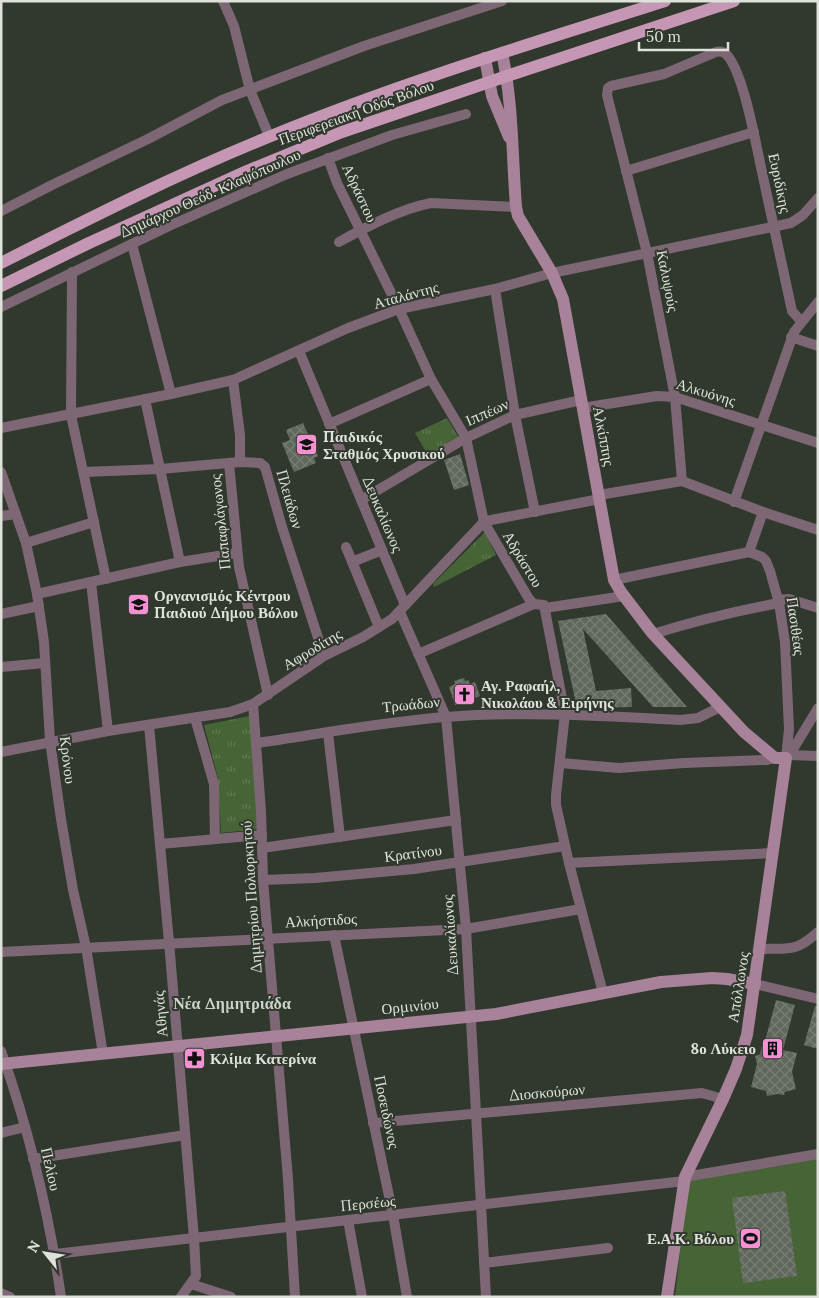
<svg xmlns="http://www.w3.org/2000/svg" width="819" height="1298" font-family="Lora,serif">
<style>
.park{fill:url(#park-tufts)}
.pitch{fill:#466436}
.building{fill:url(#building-cross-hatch)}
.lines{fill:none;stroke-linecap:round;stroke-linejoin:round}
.street{stroke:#7e6775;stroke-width:10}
.secondary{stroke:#a78299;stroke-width:12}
.primary{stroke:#c697b4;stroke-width:12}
.labels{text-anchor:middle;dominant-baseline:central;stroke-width:4;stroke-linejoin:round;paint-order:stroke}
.street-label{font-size:15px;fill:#dee2db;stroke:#31382d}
.poi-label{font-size:15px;font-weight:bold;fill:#dee2db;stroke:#31382d;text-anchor:start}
.neighbourhood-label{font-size:16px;font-weight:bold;fill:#cbd4c6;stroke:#31382d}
</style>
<defs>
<pattern id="park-tufts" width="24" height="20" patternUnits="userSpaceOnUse" patternTransform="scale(1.25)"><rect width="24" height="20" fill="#466436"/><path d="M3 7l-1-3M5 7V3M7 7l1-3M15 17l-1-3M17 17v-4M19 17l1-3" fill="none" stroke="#607a52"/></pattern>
<pattern id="building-cross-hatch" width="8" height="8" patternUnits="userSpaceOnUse" patternTransform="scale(1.25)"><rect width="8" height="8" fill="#60685c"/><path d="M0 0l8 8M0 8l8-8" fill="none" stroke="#767d73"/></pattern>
</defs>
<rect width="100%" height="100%" fill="#31382d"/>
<g class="park">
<path d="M447,418L459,438L428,455L415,433Z"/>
<path d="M485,532L496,555L434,587L433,584Z"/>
<path d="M250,716L258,829L221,833L218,778L204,725Z"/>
</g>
<path class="pitch" d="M818,1157V1297H675L688,1180Z"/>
<g class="building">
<path d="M303,423L318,456L314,458L316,463L294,472L282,443L290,440L286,430Z"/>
<path d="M460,454L469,485L454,490L444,460Z"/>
<path d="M606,614L687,707H653L583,629L596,691L631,688L632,707L577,708L558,621Z"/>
<path d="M464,678L465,681L468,680L470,684L475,682L480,696L455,705L449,687L455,684L454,681Z"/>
<path d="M776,1000L795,1005L783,1050L797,1053L792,1072L796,1089L785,1092L784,1095L777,1094L767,1096L766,1091L751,1087L757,1064L755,1056L760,1054L762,1045H764Z"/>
<path d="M815,1006H818V1049L804,1045Z"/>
<path d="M785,1191L797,1276L743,1283L732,1198Z"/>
</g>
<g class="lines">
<g class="street">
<path d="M223,1L234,26L250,90L269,136"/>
<path d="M328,158L337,183L399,309L431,379L466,438L484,522L529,599L534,604L544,605L565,714L556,795V805L569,863L603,993"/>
<path d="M626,171L754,132"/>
<path d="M1,211L54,184L148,139L222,100L364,46L502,1"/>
<path d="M339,242C366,227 400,209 431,203L516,207"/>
<path d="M132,244L171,394"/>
<path d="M72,272L71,415L106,579"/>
<path d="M495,289L515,415L535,512"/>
<path d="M1,307L169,226L287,174L392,135L466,114"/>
<path d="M791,337L818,346"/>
<path d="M299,351L405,605"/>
<path d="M233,380L240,435V462"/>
<path d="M145,399L180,562"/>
<path d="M582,408L657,396L675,397L818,443"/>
<path d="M329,424L431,379"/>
<path d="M1,428L171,394L233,380L348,328L399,309L495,289L552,273L791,223L803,215L818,198"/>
<path d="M229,463L239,567L268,695"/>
<path d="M1,472L26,543L37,594L44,642L50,741L61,819L73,890L86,947L103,1054"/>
<path d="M84,472L160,469L240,462L260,463L265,467L282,527L324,656"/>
<path d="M682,481L675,397L647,253L607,95L608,88L611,86L664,74L716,52C720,51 723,51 727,55C744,74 756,145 762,172C772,218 782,264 792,311L801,321"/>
<path d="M599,495L682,481L763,512L818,530"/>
<path d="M361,500L466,438L515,415L581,400"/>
<path d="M734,502L794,332L818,302"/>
<path d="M763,512L749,552L762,557L766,561L770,571L779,603L785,642L789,729L786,758"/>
<path d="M1,516L16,514"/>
<path d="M26,543L94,522"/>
<path d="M346,547L379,627"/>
<path d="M352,562L382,550"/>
<path d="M614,580L749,552"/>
<path d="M91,582L108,731"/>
<path d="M37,594L180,562L237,553"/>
<path d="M778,600L789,599L818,608"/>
<path d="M545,608L624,596"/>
<path d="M400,612L446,717L466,929L486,1297"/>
<path d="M1,614L39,606"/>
<path d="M653,634C695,621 736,611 779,603"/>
<path d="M418,654L534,604"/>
<path d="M1,667L45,663"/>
<path d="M253,704L261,811L263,880L288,1179L295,1297"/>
<path d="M195,718L214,784L215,839"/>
<path d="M149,725L169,942L194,1238L196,1276L181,1297"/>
<path d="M328,733L340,837"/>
<path d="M257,743C319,734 382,722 445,717C523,711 602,716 680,720L698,718L720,707"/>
<path d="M1,752L108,731L230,712L253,704L324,656L363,637L392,619L481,525L486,521L600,499"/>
<path d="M789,755L818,756"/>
<path d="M789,756L818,708"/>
<path d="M560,763L619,768L684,763L767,760L775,758"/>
<path d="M160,844L262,835"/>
<path d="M262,848L456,820"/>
<path d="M569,863L772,853"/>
<path d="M263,880L315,878L414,869L565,846"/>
<path d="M334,935L393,1215L407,1297"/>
<path d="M760,949C789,948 795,953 818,932"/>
<path d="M1,952L466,929L581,909"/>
<path d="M755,984L818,999"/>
<path d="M1,1051C29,1130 49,1214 61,1297"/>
<path d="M373,1123L702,1093L723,1099"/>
<path d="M1,1133L25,1127"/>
<path d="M33,1159L185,1135"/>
<path d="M685,1177L818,1154"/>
<path d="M348,1220L362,1297"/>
<path d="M55,1254L684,1181"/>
<path d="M484,1263L608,1248"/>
<path d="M191,1284L231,1297"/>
<path d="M1,1293L10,1297"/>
</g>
<g class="secondary">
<path d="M502,53C513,104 512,155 516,207L518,216L552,273L563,299L614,580L621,592L653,634L744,732L775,758H786L747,1035L736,1069L723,1099L685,1177L667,1297"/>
<path d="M485,58L492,96L509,137"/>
<path d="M1,1064L496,1014L661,982L712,978L727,979L755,984"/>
</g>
<g class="primary">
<path d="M1,263C90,218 179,173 271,136C400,83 533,43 665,1"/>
<path d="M1,286L89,243L247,171L342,132L507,76L734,1"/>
</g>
</g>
<defs>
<symbol id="school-square" viewBox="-11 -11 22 22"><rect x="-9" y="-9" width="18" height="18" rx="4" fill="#f491d3" stroke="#31382d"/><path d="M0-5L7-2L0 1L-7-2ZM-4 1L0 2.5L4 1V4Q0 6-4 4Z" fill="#111"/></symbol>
<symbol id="church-square" viewBox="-11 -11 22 22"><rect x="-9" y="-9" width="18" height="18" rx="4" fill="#f491d3" stroke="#31382d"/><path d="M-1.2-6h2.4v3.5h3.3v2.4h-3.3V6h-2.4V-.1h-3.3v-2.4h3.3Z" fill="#111"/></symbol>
<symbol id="building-square" viewBox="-11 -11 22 22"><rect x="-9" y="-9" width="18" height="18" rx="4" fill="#f491d3" stroke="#31382d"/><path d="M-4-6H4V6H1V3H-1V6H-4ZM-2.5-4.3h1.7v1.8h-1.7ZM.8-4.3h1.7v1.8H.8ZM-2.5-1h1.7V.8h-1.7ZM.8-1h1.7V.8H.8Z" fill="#111"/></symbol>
<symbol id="pharmacy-square" viewBox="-11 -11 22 22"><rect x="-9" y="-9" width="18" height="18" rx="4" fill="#f491d3" stroke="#31382d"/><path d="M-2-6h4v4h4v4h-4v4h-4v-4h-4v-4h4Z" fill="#111"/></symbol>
<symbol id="stadium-square" viewBox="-11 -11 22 22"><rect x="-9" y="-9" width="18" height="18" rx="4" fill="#f491d3" stroke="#31382d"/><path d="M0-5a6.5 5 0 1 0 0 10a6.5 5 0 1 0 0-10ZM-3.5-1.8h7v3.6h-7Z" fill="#111"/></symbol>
</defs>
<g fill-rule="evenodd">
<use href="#school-square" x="294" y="432" width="25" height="25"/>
<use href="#school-square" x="126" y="592" width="25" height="25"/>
<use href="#church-square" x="452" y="682" width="25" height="25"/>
<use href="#building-square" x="760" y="1036" width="25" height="25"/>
<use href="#pharmacy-square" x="182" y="1046" width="25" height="25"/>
<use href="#stadium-square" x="738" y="1226" width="25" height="25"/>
</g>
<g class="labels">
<g class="street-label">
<text transform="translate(356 112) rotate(-20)">Περιφερειακή Οδός Βόλου</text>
<text transform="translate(780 183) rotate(78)">Ευριδίκης</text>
<text transform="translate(210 193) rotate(-24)">Δημάρχου Θεόδ. Κλαψόπουλου</text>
<text transform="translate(360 193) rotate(65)">Αδράστου</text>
<text transform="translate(668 281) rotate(79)">Καλυψούς</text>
<text transform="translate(406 295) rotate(-15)">Αταλάντης</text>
<text transform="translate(706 392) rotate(17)">Αλκυόνης</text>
<text transform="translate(487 412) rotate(-24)">Ιππέων</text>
<text transform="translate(604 436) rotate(79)">Αλκίππης</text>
<text transform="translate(290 499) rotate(74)">Πλειάδων</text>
<text transform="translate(383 514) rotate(67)">Δευκαλίωνος</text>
<text transform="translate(220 522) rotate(-96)">Παπαφλάγωνος</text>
<text transform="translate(523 559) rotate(59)">Αδράστου</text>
<text transform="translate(796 626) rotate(82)">Πασιθέας</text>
<text transform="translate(312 649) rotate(-31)">Αφροδίτης</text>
<text transform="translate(411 704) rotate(-6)">Τρωάδων</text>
<text transform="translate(68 760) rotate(83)">Κρόνου</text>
<text transform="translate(413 853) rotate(-7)">Κρατίνου</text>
<text transform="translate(251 897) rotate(-94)">Δημητρίου Πολιορκητού</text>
<text transform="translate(321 920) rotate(-3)">Αλκήστιδος</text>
<text transform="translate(450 935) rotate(-94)">Δευκαλίωνος</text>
<text transform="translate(738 987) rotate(-81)">Απόλλωνος</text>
<text transform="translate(410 1006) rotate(-6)">Ορμινίου</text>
<text transform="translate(160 1014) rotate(-95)">Αθηνάς</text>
<text transform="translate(547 1092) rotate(-5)">Διοσκούρων</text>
<text transform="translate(387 1112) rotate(78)">Ποσειδώνος</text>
<text transform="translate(51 1169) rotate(77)">Πελίου</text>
<text transform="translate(368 1203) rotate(-6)">Περσέως</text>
</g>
<g class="poi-label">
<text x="323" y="436">Παιδικός<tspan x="323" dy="17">Σταθμός Χρυσικού</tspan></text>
<text x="154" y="595">Οργανισμός Κέντρου<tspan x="154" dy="17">Παιδιού Δήμου Βόλου</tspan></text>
<text x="481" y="685">Αγ. Ραφαήλ,<tspan x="481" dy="17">Νικολάου &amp; Ειρήνης</tspan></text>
<text x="756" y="1048" text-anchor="end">8ο Λύκειο</text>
<text x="210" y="1058">Κλίμα Κατερίνα</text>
<text x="734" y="1238" text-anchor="end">Ε.Α.Κ. Βόλου</text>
</g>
<g class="neighbourhood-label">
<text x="232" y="1003">Νέα Δημητριάδα</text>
</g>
</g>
<rect width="819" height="1298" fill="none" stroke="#dee2db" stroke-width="5"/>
<g transform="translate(45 1253) rotate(300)" stroke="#31382d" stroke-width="4" paint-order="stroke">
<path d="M0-4L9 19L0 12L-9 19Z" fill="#dee2db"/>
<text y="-8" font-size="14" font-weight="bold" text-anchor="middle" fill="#dee2db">N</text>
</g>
<path d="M639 42v8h89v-8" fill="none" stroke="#dee2db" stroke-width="2.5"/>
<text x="646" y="42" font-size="15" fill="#dee2db" stroke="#31382d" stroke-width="4" paint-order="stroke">50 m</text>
</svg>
